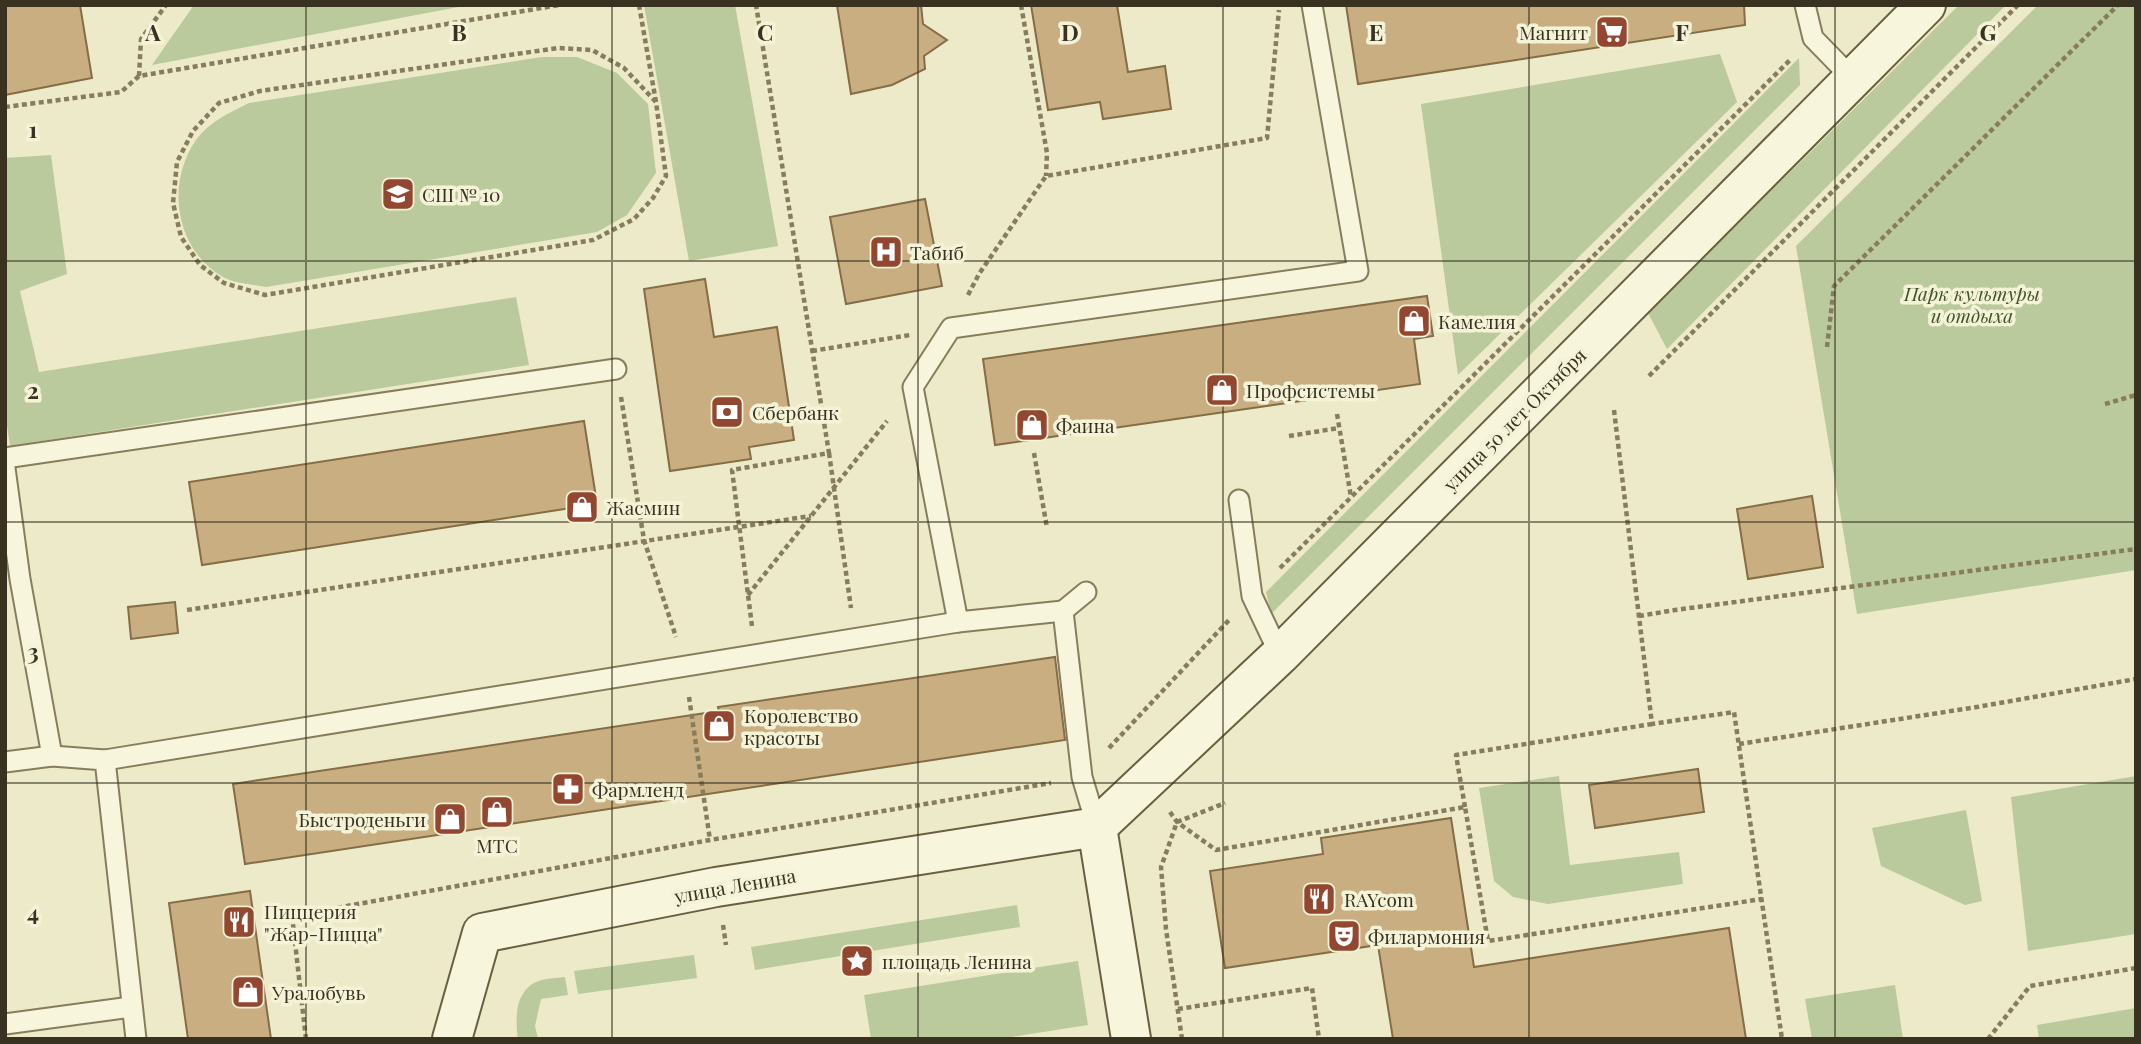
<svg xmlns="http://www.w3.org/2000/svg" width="2141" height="1044" font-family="'Playfair Display',serif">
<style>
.green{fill:#baca9c}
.building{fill:#c8ae80;stroke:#856d45;stroke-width:2}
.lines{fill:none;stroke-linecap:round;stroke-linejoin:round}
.lane-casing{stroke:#877d5e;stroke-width:23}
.secondary-casing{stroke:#695e41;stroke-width:42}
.path{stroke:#877d5e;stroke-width:4.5;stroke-dasharray:5 3.5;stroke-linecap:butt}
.lane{stroke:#f7f5db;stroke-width:19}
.secondary{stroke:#f7f5db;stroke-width:38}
.grid{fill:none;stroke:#393221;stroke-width:2;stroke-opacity:0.55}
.labels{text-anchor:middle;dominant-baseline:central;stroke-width:7;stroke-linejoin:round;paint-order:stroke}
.poi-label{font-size:19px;fill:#393221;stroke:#f4f2d7;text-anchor:start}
.park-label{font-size:19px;font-style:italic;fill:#3f5429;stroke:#f4f2d7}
.street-label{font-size:19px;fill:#393221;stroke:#f4f2d7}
.grid-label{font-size:23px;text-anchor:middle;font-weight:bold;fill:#393221;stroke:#f4f2d7;stroke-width:7;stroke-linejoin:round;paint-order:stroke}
</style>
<rect width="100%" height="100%" fill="#eceac8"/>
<g class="green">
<path d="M194,5H469L152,65Z"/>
<path d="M644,5H735L778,246L689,261Z"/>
<path d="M1959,5H2006L1667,349L1648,313Z"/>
<path d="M2038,5H2136V570L1857,614L1796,246Z"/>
<path d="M1720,54L1737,102L1458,375L1421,104Z"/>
<path d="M542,57H577L617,73L648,104L656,173L627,215L597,232L266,287C253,284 235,284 223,277C176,250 165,185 196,140C209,122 229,113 249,103Z"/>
<path d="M1799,58L1800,85L1271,614L1266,592Z"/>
<path d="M51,155L67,274L20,291L39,372L516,297L529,365L10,446L5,412V158Z"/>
<path d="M1559,776L1570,865L1679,852L1683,884L1548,904L1513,897L1494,881L1479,788Z"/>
<path d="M2136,776V934L2028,951L2011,797Z"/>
<path d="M1966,810L1982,901L1965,905L1881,866L1872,828Z"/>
<path d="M1017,905L1020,927L755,970L751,947Z"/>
<path d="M694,955L697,978L578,994L574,971Z"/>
<path d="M1078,961L1088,1025L999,1039H871L864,995Z"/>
<path d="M565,977L568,995L541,999L535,1026L538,1039H518C515,1019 515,992 536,982C544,978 557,978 565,977Z"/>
<path d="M1895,985L1903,1039H1812L1805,999Z"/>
<path d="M2136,1008V1039H2039L2037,1025Z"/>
</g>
<g class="building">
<path d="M5,5H80L92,78L5,95Z"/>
<path d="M837,5H921L923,24L947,40L924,56L925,69L892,85L851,94Z"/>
<path d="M1031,5H1117L1128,72L1165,66L1171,109L1103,119L1100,102L1048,110Z"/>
<path d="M1346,5H1744L1745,25L1358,84Z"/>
<path d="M925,199L942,286L846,304L830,217Z"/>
<path d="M705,279L714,337L777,327L794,440L749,447L751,459L670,471L644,289Z"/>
<path d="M1427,296L1433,336L1414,339L1420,384L995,445L983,359Z"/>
<path d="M584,421L597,504L202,565L189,482Z"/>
<path d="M1812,496L1823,567L1748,579L1737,509Z"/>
<path d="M175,602L178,633L131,639L128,607Z"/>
<path d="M1055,657L1065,740L245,864L233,784L719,711L718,707Z"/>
<path d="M1698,769L1704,812L1595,828L1589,785Z"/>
<path d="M1451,818L1474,967L1729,928L1746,1039H1393L1378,945L1225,968L1210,871L1323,854L1321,838Z"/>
<path d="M250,891L271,1039H188L169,903Z"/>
</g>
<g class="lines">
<defs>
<g id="lane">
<path d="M1805,5L1813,38L1852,78"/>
<path d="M5,458L616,369"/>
<path d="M5,468L20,579L52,756"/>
<path d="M1239,500L1252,596L1280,655"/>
<path d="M1063,611L1086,592"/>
<path d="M958,622L913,387L951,328L1358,271L1312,5"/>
<path d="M105,760L958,622L1063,611L1082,777L1097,827"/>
<path d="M5,762L52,756L105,760L136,1039"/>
<path d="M5,1024L131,1007"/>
</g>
<g id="secondary">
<path d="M1097,827L1280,655L1926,5"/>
<path d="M1097,827L1131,1039"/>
<path d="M452,1039L482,933L716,887L1097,827"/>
</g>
</defs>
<use href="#lane" class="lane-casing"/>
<use href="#secondary" class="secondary-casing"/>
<g class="path">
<path d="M639,5L656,102L666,176L653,198L634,219L593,240L265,295L224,283L200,265L181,237L173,203L177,162L193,131L219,103L260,91L558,48L592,50L624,68L656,102"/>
<path d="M1021,5L1047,153L1046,176"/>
<path d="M139,76L141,39L166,5"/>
<path d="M5,107L121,92L139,76L559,5"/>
<path d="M968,295L979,274L1046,176L1267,138L1279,10"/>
<path d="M1827,347L1834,286L2118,5"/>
<path d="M812,351L910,335"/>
<path d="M1649,376L2018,5"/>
<path d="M621,397L644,540L676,637"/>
<path d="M2105,404L2136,395"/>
<path d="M1614,410L1652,724L1734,712L1782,1039"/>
<path d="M1337,414L1351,497"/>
<path d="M1289,436L1339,428"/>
<path d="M829,453L851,608"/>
<path d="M1034,453L1047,528"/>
<path d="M1280,568L1790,60"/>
<path d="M748,595L887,421"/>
<path d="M187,610L811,516"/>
<path d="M1639,616L1675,610L2136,549"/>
<path d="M752,626L732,470L829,453L756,5"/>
<path d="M689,697L710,840"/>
<path d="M1739,744L1977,707L2136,679"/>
<path d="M1109,748L1230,619"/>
<path d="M1465,807L1456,755L1652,724"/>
<path d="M1170,812L1177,822L1216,850L1465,807L1488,941L1762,899"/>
<path d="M723,925L726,945"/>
<path d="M1178,1009L1312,988L1319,1039"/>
<path d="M306,1039L292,916L710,840L1051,783"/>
<path d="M1182,1039L1166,929L1161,867L1177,822L1225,803"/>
<path d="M1988,1039L2030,986L2136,968"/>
</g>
<use href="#lane" class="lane"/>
<use href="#secondary" class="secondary"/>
</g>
<path class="grid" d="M306,5V1039M612,5V1039M918,5V1039M1223,5V1039M1529,5V1039M1835,5V1039M5,261H2136M5,522H2136M5,783H2136"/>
<defs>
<symbol id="supermarket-square" viewBox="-11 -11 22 22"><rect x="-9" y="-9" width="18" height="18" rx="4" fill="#934731" stroke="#f4f2d7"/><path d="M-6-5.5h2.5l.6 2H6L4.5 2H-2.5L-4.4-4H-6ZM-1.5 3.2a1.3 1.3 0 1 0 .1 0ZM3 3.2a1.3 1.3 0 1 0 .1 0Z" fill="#fff"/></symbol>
<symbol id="school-square" viewBox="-11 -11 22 22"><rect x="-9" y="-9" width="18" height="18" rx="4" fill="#934731" stroke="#f4f2d7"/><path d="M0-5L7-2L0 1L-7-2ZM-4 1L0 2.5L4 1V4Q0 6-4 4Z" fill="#fff"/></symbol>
<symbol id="hospital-square" viewBox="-11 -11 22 22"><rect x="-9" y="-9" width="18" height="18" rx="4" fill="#934731" stroke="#f4f2d7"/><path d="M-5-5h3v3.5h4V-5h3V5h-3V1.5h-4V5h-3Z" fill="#fff"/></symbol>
<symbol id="shop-square" viewBox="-11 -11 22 22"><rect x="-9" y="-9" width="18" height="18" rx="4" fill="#934731" stroke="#f4f2d7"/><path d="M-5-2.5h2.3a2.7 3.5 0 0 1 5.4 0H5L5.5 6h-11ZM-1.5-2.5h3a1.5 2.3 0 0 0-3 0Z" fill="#fff"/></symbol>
<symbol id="bank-square" viewBox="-11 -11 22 22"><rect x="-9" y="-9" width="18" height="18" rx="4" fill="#934731" stroke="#f4f2d7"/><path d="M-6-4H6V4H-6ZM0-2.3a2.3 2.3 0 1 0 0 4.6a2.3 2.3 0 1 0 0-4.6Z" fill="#fff"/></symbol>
<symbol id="pharmacy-square" viewBox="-11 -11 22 22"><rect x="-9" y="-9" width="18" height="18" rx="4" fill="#934731" stroke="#f4f2d7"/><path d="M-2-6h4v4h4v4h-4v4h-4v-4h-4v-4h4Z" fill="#fff"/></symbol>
<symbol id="restaurant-square" viewBox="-11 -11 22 22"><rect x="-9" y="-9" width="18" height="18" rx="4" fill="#934731" stroke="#f4f2d7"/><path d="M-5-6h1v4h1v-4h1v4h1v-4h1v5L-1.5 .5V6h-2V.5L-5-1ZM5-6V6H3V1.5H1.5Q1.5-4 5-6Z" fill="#fff"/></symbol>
<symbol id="theatre-square" viewBox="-11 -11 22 22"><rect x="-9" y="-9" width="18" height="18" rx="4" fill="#934731" stroke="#f4f2d7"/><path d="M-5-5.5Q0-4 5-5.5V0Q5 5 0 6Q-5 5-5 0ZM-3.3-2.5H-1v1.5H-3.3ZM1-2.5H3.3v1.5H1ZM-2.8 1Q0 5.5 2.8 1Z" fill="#fff"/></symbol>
<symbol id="sight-square" viewBox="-11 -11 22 22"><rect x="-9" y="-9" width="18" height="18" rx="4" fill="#934731" stroke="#f4f2d7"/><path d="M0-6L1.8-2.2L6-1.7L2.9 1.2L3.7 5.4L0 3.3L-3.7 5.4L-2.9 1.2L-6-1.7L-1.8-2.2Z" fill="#fff"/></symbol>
</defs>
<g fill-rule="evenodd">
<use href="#supermarket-square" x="1593" y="13" width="38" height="38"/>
<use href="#school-square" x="379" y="175" width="38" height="38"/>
<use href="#hospital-square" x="867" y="233" width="38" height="38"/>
<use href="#shop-square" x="1395" y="302" width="38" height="38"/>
<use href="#shop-square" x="1203" y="371" width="38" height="38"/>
<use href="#bank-square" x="708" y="393" width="38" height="38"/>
<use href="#shop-square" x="1013" y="406" width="38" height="38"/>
<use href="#shop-square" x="563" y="488" width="38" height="38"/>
<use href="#shop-square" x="700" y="707" width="38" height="38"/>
<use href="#pharmacy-square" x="549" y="770" width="38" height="38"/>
<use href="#shop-square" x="478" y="793" width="38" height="38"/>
<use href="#shop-square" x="431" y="800" width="38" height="38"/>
<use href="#restaurant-square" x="1300" y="880" width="38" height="38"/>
<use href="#restaurant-square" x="220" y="903" width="38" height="38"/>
<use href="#theatre-square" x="1325" y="917" width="38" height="38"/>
<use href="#sight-square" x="838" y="942" width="38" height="38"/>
<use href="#shop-square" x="229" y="973" width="38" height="38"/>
</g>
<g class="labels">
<g class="poi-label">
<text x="1588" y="32" text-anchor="end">Магнит</text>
<text x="422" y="194">СШ № 10</text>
<text x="910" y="252">Табиб</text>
<text x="1438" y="321">Камелия</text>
<text x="1246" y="390">Профсистемы</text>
<text x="752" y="412">Сбербанк</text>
<text x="1056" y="425">Фаина</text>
<text x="606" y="507">Жасмин</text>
<text x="744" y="715">Королевство<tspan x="744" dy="22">красоты</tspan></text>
<text x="592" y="789">Фармленд</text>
<text x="426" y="819" text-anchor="end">Быстроденьги</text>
<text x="497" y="845" text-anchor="middle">МТС</text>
<text x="1344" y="899">RAYcom</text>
<text x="264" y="911">Пиццерия<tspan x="264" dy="22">"Жар-Пицца"</tspan></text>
<text x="1368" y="936">Филармония</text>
<text x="882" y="961">площадь Ленина</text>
<text x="272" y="992">Уралобувь</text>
</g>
<g class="park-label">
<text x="1972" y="293">Парк культуры<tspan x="1972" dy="22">и отдыха</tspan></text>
</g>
<g class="street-label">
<text transform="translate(1514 419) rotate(-45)">улица 50 лет Октября</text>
<text transform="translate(735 885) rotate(-10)">улица Ленина</text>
</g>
</g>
<g class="grid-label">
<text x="153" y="41">A</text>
<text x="459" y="41">B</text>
<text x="765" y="41">C</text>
<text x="1070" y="41">D</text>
<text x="1376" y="41">E</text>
<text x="1682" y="41">F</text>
<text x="1988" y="41">G</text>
<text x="33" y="138">1</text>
<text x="33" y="399">2</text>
<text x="33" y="660">3</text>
<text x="33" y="921">4</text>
</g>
<rect width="2141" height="1044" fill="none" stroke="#393221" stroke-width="14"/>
</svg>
